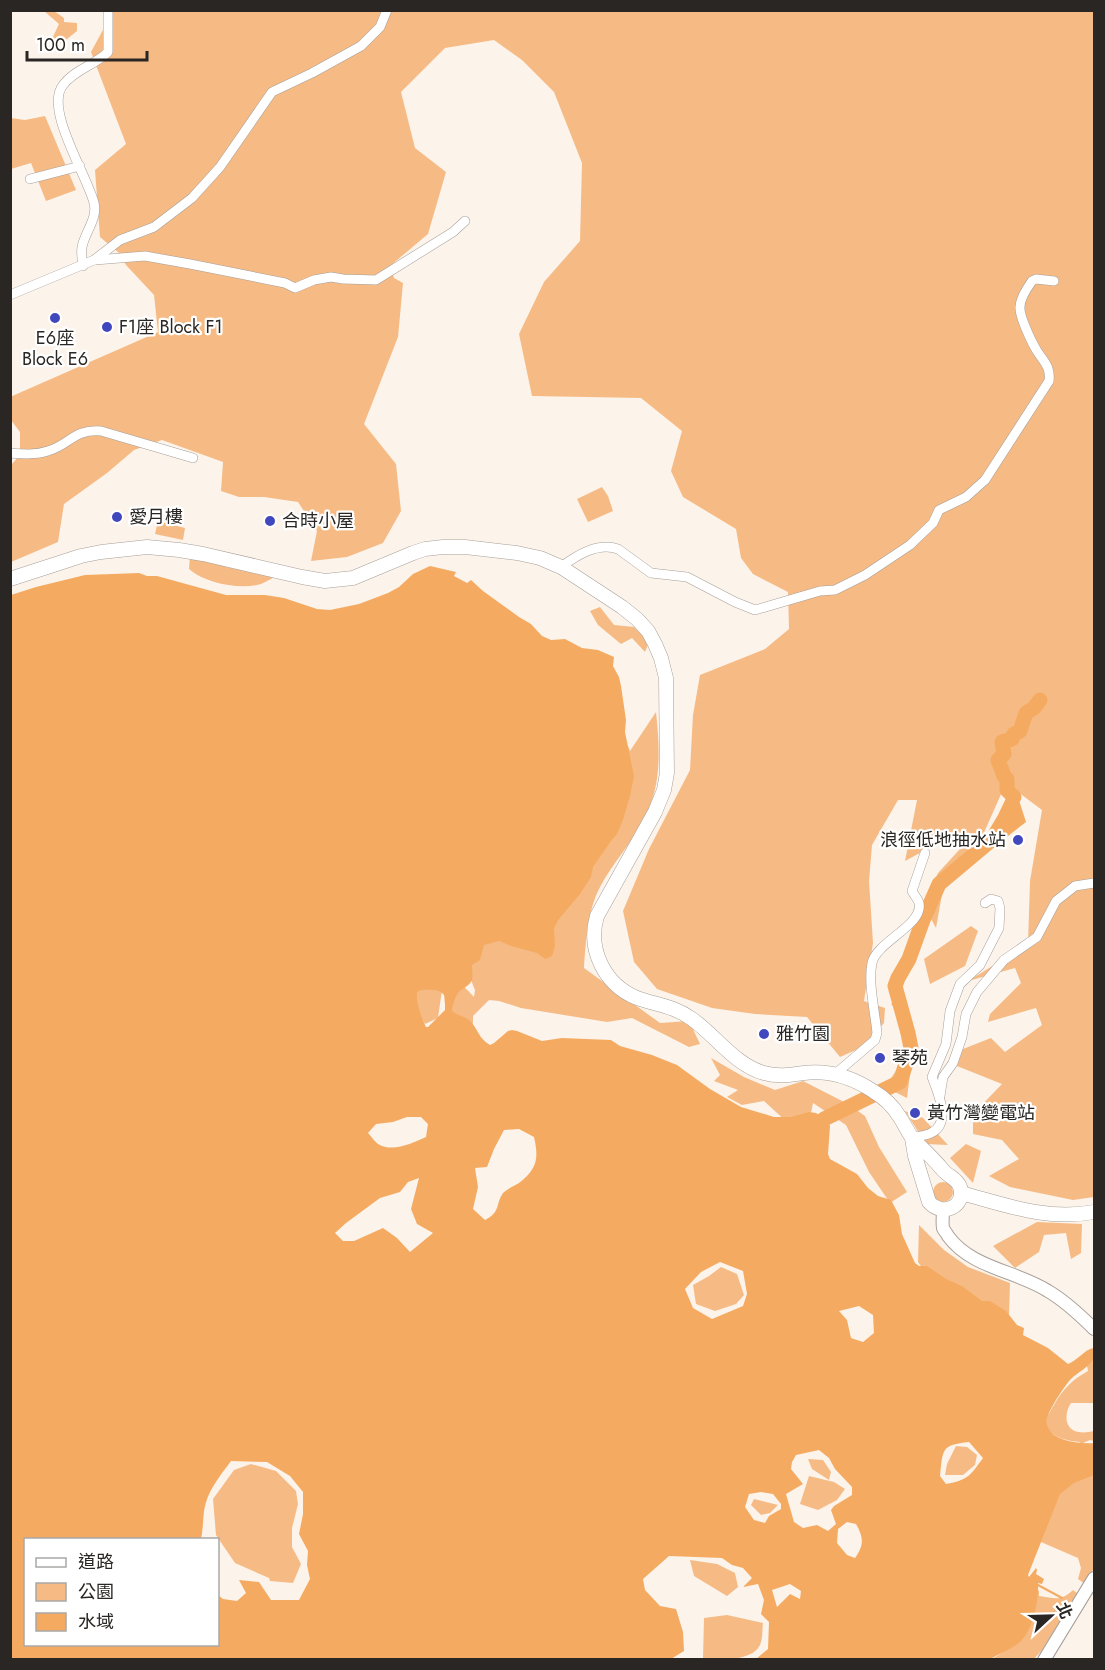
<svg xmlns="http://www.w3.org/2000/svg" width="1105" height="1670" font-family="Jost,'Noto Sans TC',sans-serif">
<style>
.green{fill:#f6bb84}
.water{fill:#f4ab61;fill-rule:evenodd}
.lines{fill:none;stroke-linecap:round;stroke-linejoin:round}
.stream{stroke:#f4ab61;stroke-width:2}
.river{stroke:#f4ab61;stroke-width:15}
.minor-casing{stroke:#a79f98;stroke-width:10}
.tertiary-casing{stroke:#a79f98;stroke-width:14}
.secondary-casing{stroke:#a79f98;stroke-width:15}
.minor{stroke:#fff;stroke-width:9}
.tertiary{stroke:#fff;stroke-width:12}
.secondary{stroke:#fff;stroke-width:14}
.poi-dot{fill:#4148bd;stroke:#fff;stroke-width:2}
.labels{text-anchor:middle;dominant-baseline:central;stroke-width:4.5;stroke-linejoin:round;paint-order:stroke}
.poi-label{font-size:18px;fill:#292623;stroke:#fff;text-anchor:start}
</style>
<rect width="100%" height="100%" fill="#fcf3eb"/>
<g class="green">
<path d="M44,11H54L64,18V22L77,23V31L62,43L52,39L59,24Z"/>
<path d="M111,11H1094V1197L1073,1200L1010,1187L989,1176L1019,1159L1002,1140L973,1134V1114L1002,1084L957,1066L963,1049L991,1038L1005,1052L1042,1025L1036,1008L988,1022L990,1014L1021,983L1015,968L968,981L1028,944L1030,881L1042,810L1006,783L982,837L944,883L936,928L923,904L938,873L960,849L957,833L905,861L917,800H898L872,845L869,881L873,943L864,1001L885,1008L884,1023L865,1046L840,1057L807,1017L755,1014L712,1008L657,989L634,962L623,911L649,849L690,770L693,715L700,675L765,649L789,629L788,592L753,574L741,558L736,529L683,497L671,471L682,431L641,398L532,396L519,334L544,282L580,241L582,163L554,92L522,60L494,40L445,48L401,92L415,148L446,172L428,234L390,266L394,278L403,283L398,337L364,424L396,464L401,511L383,543L347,557L311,561L317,531L298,502L264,497H239L221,491L223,462L162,440L134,450L107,473L64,504L58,542L11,562V465L20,455V432L11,420L10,397L158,332L154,295L126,265L118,252L100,237L95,170L126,144L91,52L111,15Z"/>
<path d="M45,116L76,190L46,201L31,163L11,169V118L25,120Z"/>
<path d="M602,487L608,496L613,511L588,522L577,499Z"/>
<path d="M158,521L185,528L183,540L155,534Z"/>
<path d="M190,555L203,557L226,567L237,569L254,570L274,577C269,580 263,584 257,585C236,589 205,583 189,569Z"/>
<path d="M600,607L614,625L634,627L649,642L645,652L632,638L621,644L598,625L590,611Z"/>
<path d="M656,712C660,750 662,787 643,821C631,844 612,864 600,887C587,912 586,941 584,968L660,1023L689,1021L700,1044L689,1047L632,1018L607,1022L521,1008L499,1001L489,1000L473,1016V1022L470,1039L447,1022L443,987L452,974L474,997L475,990L467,970L479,939L628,746L630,751Z"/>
<path d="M971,926L978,931L965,966L930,984L924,959Z"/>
<path d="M421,987L442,990L438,1018L425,1024L409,999Z"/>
<path d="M905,996L917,1042L911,1066L907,1098L885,1087L908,1053L900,1014L891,1004Z"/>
<path d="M711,1058L744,1077L775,1090L803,1081L848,1104L865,1116L879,1147L907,1192L890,1203L869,1172L846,1125L813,1103L811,1113L788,1123L764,1101L742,1105L727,1097L738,1090L714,1081L720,1075Z"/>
<path d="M905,1111L923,1118L948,1145L926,1144Z"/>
<path d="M966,1144L981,1151L973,1183L950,1158Z"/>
<circle cx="943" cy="1192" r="10"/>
<path d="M1037,1222L1082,1224L1081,1253L1071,1259L1066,1233L1044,1235L1039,1252L1015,1268L993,1246Z"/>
<path d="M919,1225L944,1250L968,1267L1010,1283L1009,1316L949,1305L918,1262Z"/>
<path d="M721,1267L737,1274L744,1295L736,1304L715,1311L696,1304L693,1285L709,1276Z"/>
<path d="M1085,1355L1094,1357V1403H1071C1064,1413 1064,1430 1079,1432C1084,1433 1089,1432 1094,1431V1441L1090,1440L1083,1443H1094V1568L1085,1584L1078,1579L1081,1568L1078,1558L1041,1542L1025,1529L1080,1442C1068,1441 1041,1436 1047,1417C1049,1413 1052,1408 1054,1405C1062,1390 1073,1379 1088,1371Z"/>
<path d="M956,1446L967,1447L977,1455L975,1465L963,1475H945L947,1464Z"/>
<path d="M808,1459L823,1460L831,1472L829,1480L812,1469Z"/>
<path d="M251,1464L276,1471L296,1491L298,1504L292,1528V1547L301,1564L293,1583L270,1581L269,1578L235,1563L216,1535L213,1499L234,1470Z"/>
<path d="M809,1476L834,1482L845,1489L837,1500L818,1510L800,1504Z"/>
<path d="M754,1499L778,1505L770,1513L761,1515L751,1505Z"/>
<path d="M690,1560L717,1564L735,1573L738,1587L727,1596L694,1576Z"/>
<path d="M1039,1590V1596C1055,1598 1060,1602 1073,1590L1077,1593L1042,1650L1034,1659H992L1002,1653L990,1659L968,1660Z"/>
<path d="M727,1615L763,1623C762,1629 763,1636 761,1642C756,1662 719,1660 703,1659L704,1618Z"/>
</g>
<g class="water">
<path d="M430,566L456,572L454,576L467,583L471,580L483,591L519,617L531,624L542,636L551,640L565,639L582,648L598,650L614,657L613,666L619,677L621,686L626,720L625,732L634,776L630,796L623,820L617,834L611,841L593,867L591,877L580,894L559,919L554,928L555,946L552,956L545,959L537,953L511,946L499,941L484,945L480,960L472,965C472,970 473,975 472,980C469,987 462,988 458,993C455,998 452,1006 452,1011C458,1016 465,1016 470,1021C478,1029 479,1039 490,1045L494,1043L508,1031L512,1030L517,1031L542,1041L562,1038L611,1040L620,1046L652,1055L677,1065L710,1089L741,1107L774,1117H791L809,1112L816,1113L828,1120L830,1126L828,1154L830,1159L857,1174L868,1188L878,1196L891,1200L899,1215L902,1234L915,1263L919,1266H927L946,1279L962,1286L982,1301H990L1006,1311L1017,1325L1024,1328L1023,1335L1048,1348L1068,1364C1078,1360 1085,1349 1094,1348C1094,1352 1095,1357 1092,1361C1087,1368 1077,1373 1071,1379C1065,1385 1048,1411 1047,1419C1045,1424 1050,1432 1054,1435C1066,1443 1081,1442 1094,1445V1475L1074,1483L1060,1494L1028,1575L1029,1577L1036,1568L1037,1570L1036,1574L1044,1579L1042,1584L1038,1583C1039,1600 1033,1632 1019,1643C1010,1650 999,1653 990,1659H756L768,1649L769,1622L761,1614L764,1600L758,1584L743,1587L752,1578L743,1568L732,1565L722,1558L669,1556L643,1579L645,1590L660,1606L676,1609L683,1632L684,1651L671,1659H11V595L36,587L85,575L139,573L147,576H157L226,595H265L284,598L317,609L330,610L359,604L388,593L399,587L413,574ZM421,990C430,990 439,988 445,996V1010L428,1027H426C421,1017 416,1003 417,992ZM407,1117H421L428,1124L426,1137C412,1143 393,1153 378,1144C375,1142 371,1136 368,1133L376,1124L393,1122ZM519,1129L534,1137C539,1159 537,1169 519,1183C514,1186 507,1189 503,1193C495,1205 501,1212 485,1220L473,1209L478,1187L475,1168L487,1167L494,1149L504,1130ZM419,1178L411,1209L417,1224L433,1233L410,1252L397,1238L383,1228L354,1241H343L335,1233L346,1223L380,1198L400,1192L408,1182ZM720,1262L743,1271L747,1294L743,1306L712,1319L693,1308L685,1289L701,1272ZM859,1306L873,1315L874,1333L863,1342L851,1338L847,1320L839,1311ZM969,1442L983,1458C970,1476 968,1480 946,1484L940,1476C943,1449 941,1445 969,1442ZM819,1450L829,1458L835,1469L852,1487V1495L834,1506L831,1510L836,1524L828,1531L817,1525L803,1528L794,1522L786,1494L803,1484L791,1469L792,1462L796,1455ZM231,1461L267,1462L290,1476L303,1492V1514L299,1534L308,1551L307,1565L310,1579L299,1600H271L259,1582L239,1580L246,1593L237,1601L223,1599L218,1595V1644H26V1540L201,1539C203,1530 203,1520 204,1511C207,1491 220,1476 231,1461ZM761,1492L773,1494L781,1504V1509L769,1516L765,1523L754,1520L745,1507L749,1494ZM847,1522L856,1524C864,1538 864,1545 855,1558L847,1555L837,1543L838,1529ZM790,1584L801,1591L800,1599L790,1594L777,1607L772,1590Z"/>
<path d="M1008,794H1017L1026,822L999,843L989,830L998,815Z"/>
</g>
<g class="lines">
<path class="stream" d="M1038,1585L1062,1598"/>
<g class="river">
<path d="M1014,797L1007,790V779L1004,776L998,760L1004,754L1002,742L1012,739L1014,734L1020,731L1026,713L1034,708L1040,700"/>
<path d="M824,1119L900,1082L911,1048L908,1033L895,986L898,978L909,959L923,920L939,884L995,837"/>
</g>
<defs>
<g id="minor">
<path d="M30,179L80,166"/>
<path d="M95,260L145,256L190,264L285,283L295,288L314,280L331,277L343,279L376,280L453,232L465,221"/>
<path d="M83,266C82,260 81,253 82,247C85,232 98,218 94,203C87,175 44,109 63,85C74,70 95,65 108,52V10"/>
<path d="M10,295L94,260L120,240L154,227L192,198L220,167L272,92L312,73L361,46L380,27L387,10"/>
<path d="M10,453C23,454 36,455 48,451C71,444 73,429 101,431L193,458"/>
<path d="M561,567C577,555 598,542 618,549L651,573L687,577L735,602L755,610L820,591L835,590L865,575L910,545L933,523L939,510L966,497L985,480L1049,381C1051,367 1044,362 1037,351C1032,343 1019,316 1020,307C1020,298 1027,288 1032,281L1036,279L1054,281"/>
<path d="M834,1075L875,1040L877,1033C875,1012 868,983 872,963C876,942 924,925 919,903C918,899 914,895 912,891L925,853"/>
<path d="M940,1096L943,1077L953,1063L962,1037L966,1014L977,992L1004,960L1037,937L1056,901L1075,886L1094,883"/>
<path d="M912,1138C918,1136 925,1136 931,1133C952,1123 938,1093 932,1077L946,1044L950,1011L960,984L980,965L999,928L1000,908L998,901L991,899L985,903"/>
</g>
<g id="tertiary">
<path d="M943,1210C943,1215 942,1223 943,1228C944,1231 947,1233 948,1236C971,1268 1017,1271 1048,1291C1065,1301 1080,1315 1094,1329"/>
<path d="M1044,1660L1094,1578"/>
</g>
<g id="secondary">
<path d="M10,579L81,556L101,552L147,547L179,550L203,554L302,577L325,581L353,578L413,553L425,549L443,547H465L517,553L540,558L561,567L622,607L637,619L648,631L655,644L661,658L666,678L667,773L664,790L655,812L597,916C587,950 605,985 637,998C657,1005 674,1006 692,1019C716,1036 735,1065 764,1073C778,1077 790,1075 804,1073C829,1070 853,1078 873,1091C883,1097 893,1106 899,1116C904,1123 908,1133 913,1139C923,1149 933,1158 942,1169C947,1176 957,1178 960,1187C966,1207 942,1217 929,1202L915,1156L912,1138"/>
<path d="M961,1193C1006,1205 1047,1221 1094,1212"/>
</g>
</defs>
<use href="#minor" class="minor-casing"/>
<use href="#tertiary" class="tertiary-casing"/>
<use href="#secondary" class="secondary-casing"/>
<use href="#minor" class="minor"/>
<use href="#tertiary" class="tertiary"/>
<use href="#secondary" class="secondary"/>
</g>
<g class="poi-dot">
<circle cx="55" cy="318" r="6"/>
<circle cx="107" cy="327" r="6"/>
<circle cx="117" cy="517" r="6"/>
<circle cx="270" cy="521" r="6"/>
<circle cx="1018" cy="840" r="6"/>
<circle cx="764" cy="1034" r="6"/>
<circle cx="880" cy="1058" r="6"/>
<circle cx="915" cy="1113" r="6"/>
</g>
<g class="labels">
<g class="poi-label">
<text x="119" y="327">F1座 Block F1</text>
<text x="55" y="338" text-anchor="middle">E6座<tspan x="55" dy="21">Block E6</tspan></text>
<text x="129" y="517">愛月樓</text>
<text x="282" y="521">合時小屋</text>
<text x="1006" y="840" text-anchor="end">浪徑低地抽水站</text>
<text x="776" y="1034">雅竹園</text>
<text x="892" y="1058">琴苑</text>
<text x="927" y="1113">黃竹灣變電站</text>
</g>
</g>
<rect width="1105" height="1670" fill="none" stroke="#292623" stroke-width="24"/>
<rect x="24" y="1538" width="195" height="108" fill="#ffffff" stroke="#a9a8a7" stroke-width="1.5"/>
<rect x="36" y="1558" width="30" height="9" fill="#ffffff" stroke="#a9a8a7" stroke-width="1.5"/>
<text x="78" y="1568" font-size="18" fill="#292623">道路</text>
<rect x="36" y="1583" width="30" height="18" fill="#f6bb84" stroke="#a9a8a7" stroke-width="1.5"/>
<text x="78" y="1598" font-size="18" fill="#292623">公園</text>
<rect x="36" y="1613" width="30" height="18" fill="#f4ab61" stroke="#a9a8a7" stroke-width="1.5"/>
<text x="78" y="1628" font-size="18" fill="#292623">水域</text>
<g transform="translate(1051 1616) rotate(68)" stroke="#ffffff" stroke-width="4.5" paint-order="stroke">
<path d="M0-4.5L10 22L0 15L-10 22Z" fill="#292623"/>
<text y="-9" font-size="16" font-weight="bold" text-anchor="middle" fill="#292623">北</text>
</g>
<path d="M27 51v9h120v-9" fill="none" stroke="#292623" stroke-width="3"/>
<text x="36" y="51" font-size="18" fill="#292623" stroke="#ffffff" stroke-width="4.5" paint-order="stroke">100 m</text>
</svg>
